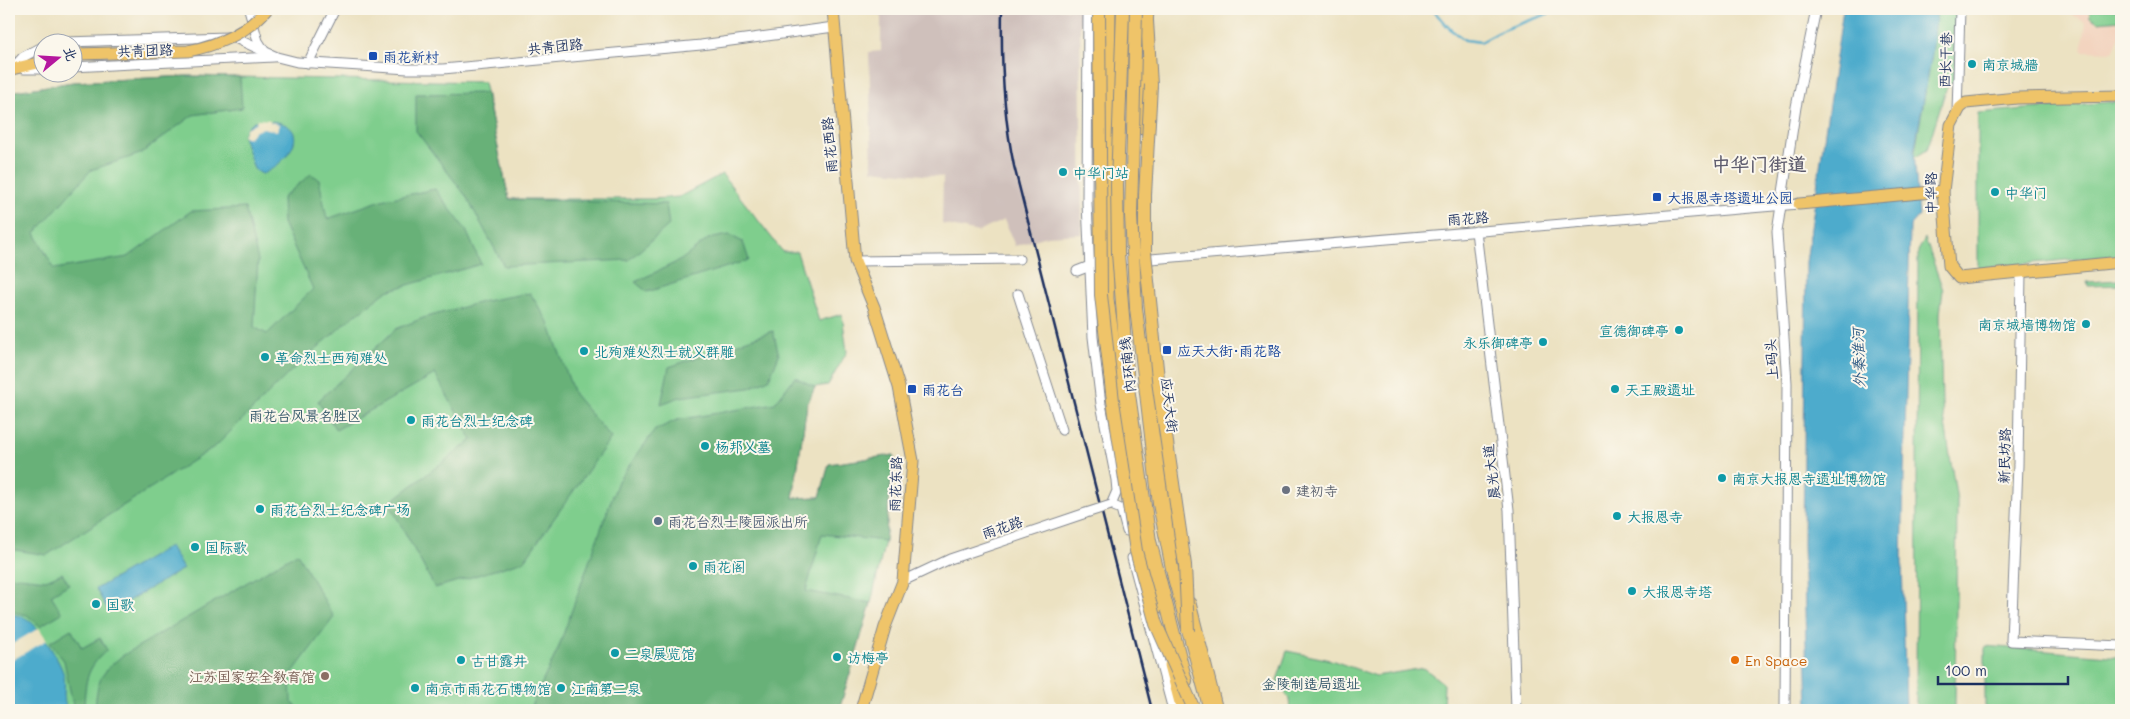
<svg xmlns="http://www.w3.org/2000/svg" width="2130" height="719" font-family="Mali,'LXGW WenKai TC',sans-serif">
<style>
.built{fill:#f3d4bf}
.industrial{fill:#cfc0bb}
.green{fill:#7fce8d;stroke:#4d7e76}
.forest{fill:#67b178;stroke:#41706b}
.water{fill:#4eabcc;stroke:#346d95}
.pier{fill:#ece2c2}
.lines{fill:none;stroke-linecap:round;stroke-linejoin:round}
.stream{stroke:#4eabcc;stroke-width:2.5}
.minor-casing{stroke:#848890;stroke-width:11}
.major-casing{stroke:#848890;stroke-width:13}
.highway-casing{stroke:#848890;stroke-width:14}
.minor{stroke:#fff;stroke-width:9}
.major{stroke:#efc469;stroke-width:11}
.highway{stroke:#efc469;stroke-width:12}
.rail{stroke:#1b2f5e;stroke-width:2.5}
.minor-bridge-casing{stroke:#848890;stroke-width:11;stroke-linecap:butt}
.major-bridge-casing{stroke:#848890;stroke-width:13;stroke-linecap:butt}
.highway-bridge-casing{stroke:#848890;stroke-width:14;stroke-linecap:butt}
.minor-bridge{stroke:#fff;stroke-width:9}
.major-bridge{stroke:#efc469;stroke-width:11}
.highway-bridge{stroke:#efc469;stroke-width:12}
.transit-dot{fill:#1a4fb4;stroke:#fbf7ec;stroke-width:2}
.culture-dot{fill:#0f9aa8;stroke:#fbf7ec;stroke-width:2}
.worship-dot{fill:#6b7280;stroke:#fbf7ec;stroke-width:2}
.service-dot{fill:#5c6f8a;stroke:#fbf7ec;stroke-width:2}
.food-dot{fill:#e8710a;stroke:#fbf7ec;stroke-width:2}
.education-dot{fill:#8d6e63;stroke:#fbf7ec;stroke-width:2}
.labels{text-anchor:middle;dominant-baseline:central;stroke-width:4;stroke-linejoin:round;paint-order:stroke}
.street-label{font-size:14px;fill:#1b2f5e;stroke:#fbf7ec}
.transit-label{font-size:14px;fill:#164399;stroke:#fbf7ec;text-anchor:start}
.culture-label{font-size:14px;fill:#0d838f;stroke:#fbf7ec;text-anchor:start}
.park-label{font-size:14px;fill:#34576a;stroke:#fbf7ec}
.worship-label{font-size:14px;fill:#5b616d;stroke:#fbf7ec;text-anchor:start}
.service-label{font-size:14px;fill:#4e5e75;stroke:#fbf7ec;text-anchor:start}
.food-label{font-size:14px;fill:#c56008;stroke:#fbf7ec;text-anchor:start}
.education-label{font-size:14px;fill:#785e54;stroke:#fbf7ec;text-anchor:end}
.water-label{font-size:15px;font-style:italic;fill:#2d5a84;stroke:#fbf7ec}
.district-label{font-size:19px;font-weight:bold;fill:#5d5b6d;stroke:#fbf7ec}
</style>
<rect width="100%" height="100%" fill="#fbf7ec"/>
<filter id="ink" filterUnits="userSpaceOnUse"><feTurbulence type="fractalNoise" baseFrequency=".02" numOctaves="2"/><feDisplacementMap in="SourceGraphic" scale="10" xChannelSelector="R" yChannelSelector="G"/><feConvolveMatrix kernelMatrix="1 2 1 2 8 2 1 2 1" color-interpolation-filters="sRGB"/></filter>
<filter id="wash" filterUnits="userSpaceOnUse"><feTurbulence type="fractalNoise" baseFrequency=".0096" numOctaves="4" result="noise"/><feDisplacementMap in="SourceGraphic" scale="20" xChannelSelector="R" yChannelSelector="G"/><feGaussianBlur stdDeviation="1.12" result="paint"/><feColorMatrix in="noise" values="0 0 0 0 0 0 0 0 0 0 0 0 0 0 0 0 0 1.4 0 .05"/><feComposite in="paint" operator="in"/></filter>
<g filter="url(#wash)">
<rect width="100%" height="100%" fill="#ece2c2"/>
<path class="built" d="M2062,9H2121V33L2113,52L2082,51L2086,22Z"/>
<path class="industrial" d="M881,9H1080L1082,234L1047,236L1015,246L1004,220L978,232L942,224L943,177L872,170L869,52L881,51Z"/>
<g class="green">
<path d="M1937,9H1961L1954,81L1946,89L1927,150L1914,158L1931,58Z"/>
<path d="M2089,9H2121V20L2098,22L2090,17Z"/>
<path d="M187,76L484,82L509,199H653L679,197L722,174L783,252H797L819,321L842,314L847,352L828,385L815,387L807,404L793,498L820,497L829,464L894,455L885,541L871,603L839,710H9V92L73,82Z"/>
<path d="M2121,101V255L1978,268V113Z"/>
<path d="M1925,238L1943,290L1940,314L1942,404L1957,501L1955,710H1916L1918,251Z"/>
<path d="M2121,280V285L2088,286L2087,282Z"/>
<path d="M1985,646L2121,657V710H1985Z"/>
<path d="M1287,651L1331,660L1376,676L1424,668L1444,684L1443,710H1290L1289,699L1277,680Z"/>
</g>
<g class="forest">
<path d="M187,76L240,77L242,108L193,115L140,154L91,170L35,233L54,269L128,257L191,211L245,208L258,260L254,327L267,334L313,289L283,223L282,198L311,174L319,179L327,219L382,200L435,189L466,230L481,264L387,291L350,319L290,372L217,445L47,555L9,549V92L73,82Z"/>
<path d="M486,93L509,199L666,204L669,225L629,260L504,266L466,196L416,131V94Z"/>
<path d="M729,235L743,242L749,260L647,292L635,282L681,260L708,239Z"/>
<path d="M530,293L549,323L574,394L611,438L524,561L435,588L389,503L472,440L435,374L336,430L318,401L396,329L423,318L485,301Z"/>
<path d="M773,331L779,355L769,379L749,388L680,397L661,404L669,367Z"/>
<path d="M795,377L815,387L807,405L793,498L820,497L829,464L894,455L885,541L822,534L806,591L871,603L839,710H529L558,649L618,481L655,430L677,420L775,403Z"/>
<path d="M297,553L334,617L290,676L291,702L302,710H95C97,682 99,674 122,656Z"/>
<path d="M62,573L69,584L51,595L62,613L40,626L27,615L9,611V576L46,580Z"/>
<path d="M71,629L82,648L100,638L107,650C85,669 85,683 84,710H74L64,661L50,642Z"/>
</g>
<g class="water">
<path d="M1843,9H1937L1932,54L1914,152L1919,216L1910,226L1902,561L1906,710H1808L1803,544L1806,262Z"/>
<path d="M254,121C265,122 277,120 286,125C310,138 278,169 262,174L254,169L243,136L246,128Z"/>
<path d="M170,546L183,569L109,612L96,589Z"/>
<path d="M9,614C17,615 24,616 31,622C40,629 62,664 64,676C66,689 61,698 68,710H9Z"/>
</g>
<g class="pier">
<path d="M257,119L270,120V122L279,124L277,131L263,128L254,132L249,138L243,136L246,128L256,123Z"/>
<path d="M39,628L47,640L9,662V646Z"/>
</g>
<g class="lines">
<path class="stream" d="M1432,9L1451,30L1465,40L1481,42L1505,29L1562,9"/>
</g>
</g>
<g filter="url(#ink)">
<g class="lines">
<defs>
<g id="minor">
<path d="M249,9L258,41L265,52"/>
<path d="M1088,9L1087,203L1093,337L1101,404L1116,480L1117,491L1111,505L1121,509L1127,531"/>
<path d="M66,42L228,37L237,39L277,57L297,62L408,69H443L701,45L834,27"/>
<path d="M9,56L12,69"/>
<path d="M308,63L335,9"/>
<path d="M72,67L274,57"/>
<path d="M12,69L23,57L42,47"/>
<path d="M24,69H42"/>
<path d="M1957,113L1960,9"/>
<path d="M1476,231L1509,510L1516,710"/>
<path d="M855,261L1019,259"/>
<path d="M1077,271L1108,259L1139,260L1799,204"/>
<path d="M2021,272L2018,465L2011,641L2121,646"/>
<path d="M1018,294L1062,430"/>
<path d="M1132,558L1173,710"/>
<path d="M903,581L950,559L1086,513"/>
<path d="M1785,710L1787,383L1777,232L1796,107L1816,9"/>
</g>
<g id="major">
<path d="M833,9L855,261L874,307L899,387L913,461L903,581L885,627L861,710"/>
<path d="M1110,9L1108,299L1135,498L1157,608"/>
<path d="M1147,29L1148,9"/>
<path d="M12,69L42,62"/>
<path d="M2121,96L2017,98L1966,103L1960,108L1951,125L1943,191L1949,266L1959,278L2121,262"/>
<path d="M1143,129L1145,62"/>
<path d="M1799,204L1943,191"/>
<path d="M1140,250L1143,286"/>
<path d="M1149,344L1152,393L1177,554"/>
<path d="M1190,603L1217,710"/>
<path d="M1170,665L1182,710"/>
</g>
<g id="highway">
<path d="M1147,21L1151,85"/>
<path d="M1136,308L1159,504L1174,578L1210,710"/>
<path d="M1123,316L1128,387L1150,541L1186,681"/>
</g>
</defs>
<use href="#minor" class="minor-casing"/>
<use href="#major" class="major-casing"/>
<use href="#highway" class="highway-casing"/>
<use href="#minor" class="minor"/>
<use href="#major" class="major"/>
<use href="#highway" class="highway"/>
<path class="rail" d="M1002,9C1001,62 1003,114 1014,166L1152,710"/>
<defs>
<path id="minor-bridge" d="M1086,513L1111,505"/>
<path id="major-bridge" d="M77,54L188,51C218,45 247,33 267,9"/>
<g id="highway-bridge">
<path d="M1099,9L1101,295L1113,401L1136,551L1156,624L1193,707"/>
<path d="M1151,85L1145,195V252L1159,388L1185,565L1188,631"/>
<path d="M1136,308L1131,216L1136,9"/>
<path d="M1123,316L1118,253L1117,185L1123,9"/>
</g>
</defs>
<use href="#minor-bridge" class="minor-bridge-casing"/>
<use href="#major-bridge" class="major-bridge-casing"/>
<use href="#highway-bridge" class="highway-bridge-casing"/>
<use href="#minor-bridge" class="minor-bridge"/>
<use href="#major-bridge" class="major-bridge"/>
<use href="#highway-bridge" class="highway-bridge"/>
</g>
</g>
<g class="transit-dot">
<rect x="368" y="51" width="10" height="10" rx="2.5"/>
<rect x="1652" y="192" width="10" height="10" rx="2.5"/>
<rect x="1162" y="345" width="10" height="10" rx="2.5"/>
<rect x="907" y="384" width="10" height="10" rx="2.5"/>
</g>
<g class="culture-dot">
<circle cx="1972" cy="64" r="5"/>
<circle cx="1063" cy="172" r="5"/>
<circle cx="1995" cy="192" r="5"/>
<circle cx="2086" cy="324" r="5"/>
<circle cx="1679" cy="330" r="5"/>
<circle cx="1543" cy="342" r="5"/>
<circle cx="584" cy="351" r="5"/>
<circle cx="265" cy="357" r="5"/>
<circle cx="1615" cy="389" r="5"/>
<circle cx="411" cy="420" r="5"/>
<circle cx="705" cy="446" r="5"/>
<circle cx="1722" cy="478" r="5"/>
<circle cx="260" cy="509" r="5"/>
<circle cx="1617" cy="516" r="5"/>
<circle cx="195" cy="547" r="5"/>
<circle cx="693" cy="566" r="5"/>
<circle cx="1632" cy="591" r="5"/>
<circle cx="96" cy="604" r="5"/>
<circle cx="615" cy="653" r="5"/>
<circle cx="837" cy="657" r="5"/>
<circle cx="461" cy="660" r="5"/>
<circle cx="415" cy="688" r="5"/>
<circle cx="561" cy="688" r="5"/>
</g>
<circle class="worship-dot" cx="1286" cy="490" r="5"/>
<circle class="service-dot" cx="658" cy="521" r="5"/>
<circle class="food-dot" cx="1735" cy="660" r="5"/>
<circle class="education-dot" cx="325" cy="676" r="5"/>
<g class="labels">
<g class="street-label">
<text transform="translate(555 46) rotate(-6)">共青团路</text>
<text transform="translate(145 50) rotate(-2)">共青团路</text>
<text transform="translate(1945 60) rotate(-88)">西长干巷</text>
<text transform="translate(829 145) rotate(-95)">雨花西路</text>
<text transform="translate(1930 193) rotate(-90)">中华路</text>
<text transform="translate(1468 218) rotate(-4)">雨花路</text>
<text transform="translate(1771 359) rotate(-94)">上码头</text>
<text transform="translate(1127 365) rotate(-96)">内环南线</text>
<text transform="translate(1170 405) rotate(83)">应天大街</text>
<text transform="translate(2004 456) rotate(-89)">新民坊路</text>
<text transform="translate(1491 472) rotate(-97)">晨光大道</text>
<text transform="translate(895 484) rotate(-88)">雨花东路</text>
<text transform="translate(1002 527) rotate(-19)">雨花路</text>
</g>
<g class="transit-label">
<text x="383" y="56">雨花新村</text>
<text x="1667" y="197">大报恩寺塔遗址公园</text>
<text x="1177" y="350">应天大街·雨花路</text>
<text x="922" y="389">雨花台</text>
</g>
<g class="culture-label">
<text x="1982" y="64">南京城牆</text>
<text x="1073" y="172">中华门站</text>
<text x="2005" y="192">中华门</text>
<text x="2076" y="324" text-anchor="end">南京城墙博物馆</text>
<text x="1669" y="330" text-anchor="end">宣德御碑亭</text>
<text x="1533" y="342" text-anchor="end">永乐御碑亭</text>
<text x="594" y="351">北殉难处烈士就义群雕</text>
<text x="275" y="357">革命烈士西殉难处</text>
<text x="1625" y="389">天王殿遗址</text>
<text x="421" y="420">雨花台烈士纪念碑</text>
<text x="715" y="446">杨邦乂墓</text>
<text x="1732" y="478">南京大报恩寺遗址博物馆</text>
<text x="270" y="509">雨花台烈士纪念碑广场</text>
<text x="1627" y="516">大报恩寺</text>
<text x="205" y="547">国际歌</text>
<text x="703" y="566">雨花阁</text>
<text x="1642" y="591">大报恩寺塔</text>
<text x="106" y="604">国歌</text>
<text x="625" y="653">二泉展览馆</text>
<text x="847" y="657">访梅亭</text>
<text x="471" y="660">古甘露井</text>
<text x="425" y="688">南京市雨花石博物馆</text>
<text x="571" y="688">江南第二泉</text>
</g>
<g class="park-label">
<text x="305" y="415">雨花台风景名胜区</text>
<text x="1311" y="683">金陵制造局遗址</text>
</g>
<g class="worship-label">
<text x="1296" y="490">建初寺</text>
</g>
<g class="service-label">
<text x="668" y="521">雨花台烈士陵园派出所</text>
</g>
<g class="food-label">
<text x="1745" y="660">En Space</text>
</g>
<g class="education-label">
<text x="315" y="676">江苏国家安全教育馆</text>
</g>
<g class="water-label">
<text transform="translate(1858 358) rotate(-92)">外秦淮河</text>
</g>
<g class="district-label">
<text x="1759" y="163">中华门街道</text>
</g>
</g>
<rect width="2130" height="719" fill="none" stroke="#fbf7ec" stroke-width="30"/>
<g transform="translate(58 58) rotate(72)"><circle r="24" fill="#fbf7ec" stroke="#a1a7b3"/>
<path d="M0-4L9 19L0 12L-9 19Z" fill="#b5179e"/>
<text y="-8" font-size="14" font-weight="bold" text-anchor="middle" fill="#1b2f5e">北</text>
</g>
<path d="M1938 676v8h130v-8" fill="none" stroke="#1b2f5e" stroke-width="2.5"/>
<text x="1945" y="676" font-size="15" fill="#1b2f5e" stroke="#fbf7ec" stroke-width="4" paint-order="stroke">100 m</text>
</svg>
